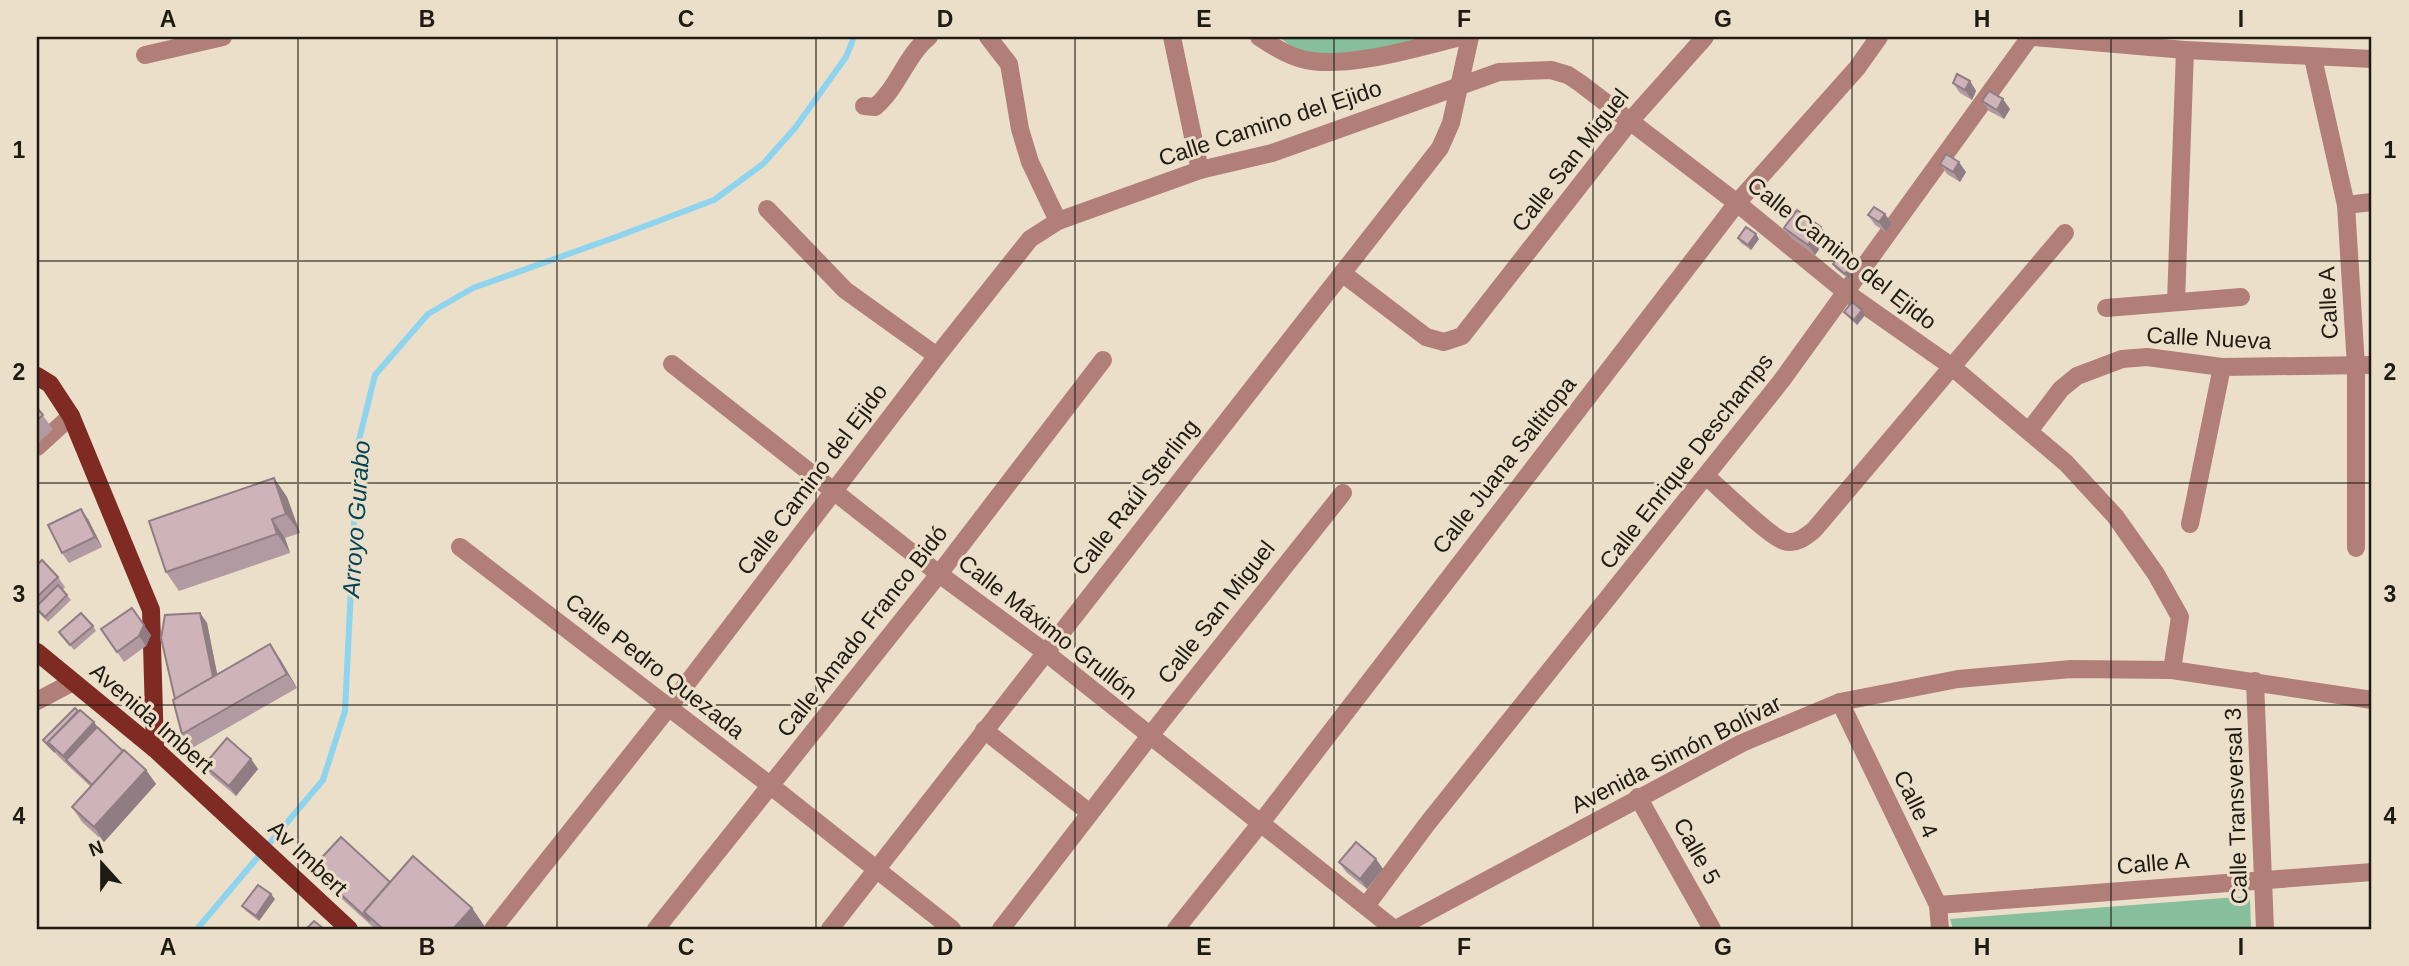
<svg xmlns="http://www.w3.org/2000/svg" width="2409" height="966" font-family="Arial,sans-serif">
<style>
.green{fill:#87be9c}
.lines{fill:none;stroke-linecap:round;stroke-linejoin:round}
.stream{stroke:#8ed4ef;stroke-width:6}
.minor{stroke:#b17f78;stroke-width:18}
.major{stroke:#7f2a23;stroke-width:18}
.wall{fill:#b19aa1}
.shaded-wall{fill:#907d83}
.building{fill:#ceb3bb;stroke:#907d83;stroke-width:2}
.grid{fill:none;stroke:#1f1b13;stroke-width:2;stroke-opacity:0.55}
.labels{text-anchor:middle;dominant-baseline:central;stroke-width:6;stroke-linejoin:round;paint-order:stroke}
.street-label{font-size:23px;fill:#1f1b13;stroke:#ebdfc9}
.water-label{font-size:24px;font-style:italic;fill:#044457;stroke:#ebdfc9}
.neatline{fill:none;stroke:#1f1b13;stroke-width:2.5}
.grid-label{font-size:23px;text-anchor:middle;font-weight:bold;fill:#1f1b13}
</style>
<rect width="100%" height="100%" fill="#ebdfc9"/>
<g class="green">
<path d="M1279,37H1457L1311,61Z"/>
<path d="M2250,896L2251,929H1953L1950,919Z"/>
</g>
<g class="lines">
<path class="stream" d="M197,929L323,780L345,711L358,444L375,375L428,314L473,288L616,237L714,200L763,164L795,128L846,57L854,37"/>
<g class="minor">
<path d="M988,37L1009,64L1020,129L1030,162L1058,221"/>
<path d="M1172,37L1200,170"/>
<path d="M1259,37C1274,47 1293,59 1312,61C1355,67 1419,47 1461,37"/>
<path d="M2034,37L2185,50L2372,59"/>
<path d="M145,55L223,37"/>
<path d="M2313,58L2346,205L2356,366V548"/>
<path d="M864,106L875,107C898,88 906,55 929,37"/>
<path d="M2346,205L2372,202"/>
<path d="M767,209L845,290L937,356"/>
<path d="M1342,273L1426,337L1444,342L1462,336L1631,120L1705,37"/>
<path d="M2176,302L2185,50"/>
<path d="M2106,308L2241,297"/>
<path d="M672,364L939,574L1045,652L1394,929"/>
<path d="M2029,431L2061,389L2077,376L2122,359L2147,357L2222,367L2372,365"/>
<path d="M37,447L71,416"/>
<path d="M1707,477C1721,489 1770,537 1784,541C1796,545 1805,537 1814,530L2065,233"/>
<path d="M2190,524L2222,367"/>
<path d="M460,547L771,786L952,929"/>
<path d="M2255,681L2265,929"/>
<path d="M37,701L73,682"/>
<path d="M1840,702L1938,905L1940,929"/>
<path d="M984,730L1090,813"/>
<path d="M1638,797L1712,929"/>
<path d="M1938,905L2372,872"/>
<path d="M1366,906L1427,824L1782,380L2030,37"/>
<path d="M493,929L669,707L937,356L1030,239L1058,221L1200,170L1272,153L1499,72L1551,70L1568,75L1580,83L1737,203L1847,293L1951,366L2066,463L2115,516L2156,574L2180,617L2172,670"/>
<path d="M656,929L939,574L1103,360"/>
<path d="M830,929L1440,148L1451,123L1470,37"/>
<path d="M1001,929L1149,737L1343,493"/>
<path d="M1176,929L1260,824L1737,203L1857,68L1879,37"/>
<path d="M1396,929L1742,743L1840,702L1958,679L2071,669L2172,670L2372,700"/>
</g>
<g class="major">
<path d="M37,376L50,384L71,416L151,610L155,749"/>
<path d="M37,652L155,749L349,929"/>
</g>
</g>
<g class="wall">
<path d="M1970,81L1976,91L1972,100L1960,93L1953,83Z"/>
<path d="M1982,101L2010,109L2004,119L1989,111Z"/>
<path d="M1940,164L1966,172L1960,182L1947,174Z"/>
<path d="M1885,214L1892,224L1886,232L1875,225L1868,215Z"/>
<path d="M1784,228L1828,237L1815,255L1791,238Z"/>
<path d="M1738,238L1759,239L1751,250L1741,243Z"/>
<path d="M1855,262L1858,267L1849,279L1836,269L1833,264Z"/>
<path d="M1862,310L1865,315L1857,325L1848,317L1844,312Z"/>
<path d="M37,408L53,429L37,444Z"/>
<path d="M274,478L287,497L300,533L285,538L290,553L179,591L166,572Z"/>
<path d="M88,519L102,547L69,563L62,553Z"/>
<path d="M37,565L58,577L65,587L63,590L71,600L48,622L38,612L37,614Z"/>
<path d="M200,613L207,623L217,674L280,659L297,688L192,748L182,734L175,699Z"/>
<path d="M93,626L96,631L74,650L59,632Z"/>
<path d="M101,629L151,635L146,646L124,662Z"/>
<path d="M78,711L94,722L97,727L123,751L146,770L156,784L104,842L82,822L72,807L91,787L59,757L43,740Z"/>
<path d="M251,759L258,769L236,796L211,775L204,765Z"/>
<path d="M1376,859L1383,869L1367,889L1346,872L1339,862Z"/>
<path d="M312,868L390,882L472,908L485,927L483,929H375L319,878Z"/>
<path d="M275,899L259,921L246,911L242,906Z"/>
</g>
<g class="shaded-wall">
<path d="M1970,81L1976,91L1972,100L1965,90Z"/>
<path d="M2003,99L2010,109L2004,119L1997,110Z"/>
<path d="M1959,162L1966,172L1960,182L1953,172Z"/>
<path d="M1885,214L1892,224L1886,232L1879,222Z"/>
<path d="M1821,227L1828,237L1815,255L1808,245Z"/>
<path d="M1756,234L1759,239L1751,250L1748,245Z"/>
<path d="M1855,262L1858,267L1849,279L1845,274Z"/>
<path d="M1862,310L1865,315L1857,325L1854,320Z"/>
<path d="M274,478L287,497L300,533L286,514Z"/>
<path d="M81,509L88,519L102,547L95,537Z"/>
<path d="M272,519L285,538L290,553L277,534Z"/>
<path d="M200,613L207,623L221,693L214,683Z"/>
<path d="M144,625L151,635L146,646L139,636Z"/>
<path d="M270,644L280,659L297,688L287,674Z"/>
<path d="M94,722L104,737L66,760L63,756Z"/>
<path d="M251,759L258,769L236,796L229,786Z"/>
<path d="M146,770L156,784L104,842L94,827Z"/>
<path d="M1376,859L1383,869L1367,889L1360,879Z"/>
<path d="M271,894L275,899L259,921L256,916Z"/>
<path d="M472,908L485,927L483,929H453Z"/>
</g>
<g class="building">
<path d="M1957,74L1970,81L1965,90L1953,83Z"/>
<path d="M1989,91L2003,99L1997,110L1982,101Z"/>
<path d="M1946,154L1959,162L1953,172L1940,164Z"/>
<path d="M1874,207L1885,214L1879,222L1868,215Z"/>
<path d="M1797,210L1821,227L1808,245L1784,228Z"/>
<path d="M1746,227L1756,234L1748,245L1738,238Z"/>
<path d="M1842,252L1855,262L1845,274L1833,264Z"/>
<path d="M1852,302L1862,310L1854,320L1844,312Z"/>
<path d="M37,408L43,415L37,420Z"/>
<path d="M274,478L286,514L272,519L277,534L166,572L149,521Z"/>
<path d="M81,509L95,537L62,553L48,525Z"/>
<path d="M42,560L58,577L37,597V565Z"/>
<path d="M58,585L67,595L45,617L37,609V606Z"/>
<path d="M132,608L144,625L139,636L117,652L101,629Z"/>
<path d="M81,613L93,626L70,645L59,632Z"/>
<path d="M200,613L213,677L175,699L161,638L165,615Z"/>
<path d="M270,644L287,674L182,734L173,700Z"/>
<path d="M75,708L78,711L48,742L55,752L43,740Z"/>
<path d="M80,710L94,722L63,756L48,742Z"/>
<path d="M97,727L123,751L92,785L66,760Z"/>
<path d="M227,738L251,759L229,786L204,765Z"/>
<path d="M124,750L146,770L94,827L72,807Z"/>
<path d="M341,837L390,882L364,912L370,921L312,868Z"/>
<path d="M1356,842L1376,859L1360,879L1339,862Z"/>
<path d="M413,856L472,908L453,929H383L364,912Z"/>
<path d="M258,885L271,894L256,916L242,906Z"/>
<path d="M314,921L324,929H306Z"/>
</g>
<path class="grid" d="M298,37V929M557,37V929M816,37V929M1075,37V929M1334,37V929M1593,37V929M1852,37V929M2111,37V929M37,261H2372M37,483H2372M37,705H2372"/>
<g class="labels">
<g class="street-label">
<text transform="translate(1270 123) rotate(-18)">Calle Camino del Ejido</text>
<text transform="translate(1570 160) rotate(-52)">Calle San Miguel</text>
<text transform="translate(1842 253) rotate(38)">Calle Camino del Ejido</text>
<text transform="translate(2328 303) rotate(-93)">Calle A</text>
<text transform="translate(2209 338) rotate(3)">Calle Nueva</text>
<text transform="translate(1686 461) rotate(-52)">Calle Enrique Deschamps</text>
<text transform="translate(1504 465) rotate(-52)">Calle Juana Saltitopa</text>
<text transform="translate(812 479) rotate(-53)">Calle Camino del Ejido</text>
<text transform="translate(1135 497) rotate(-52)">Calle Raúl Sterling</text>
<text transform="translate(1216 612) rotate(-52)">Calle San Miguel</text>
<text transform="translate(1048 627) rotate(38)">Calle Máximo Grullón</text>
<text transform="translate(862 631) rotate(-52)">Calle Amado Franco Bidó</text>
<text transform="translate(655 666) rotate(38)">Calle Pedro Quezada</text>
<text transform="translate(152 718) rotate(41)">Avenida Imbert</text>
<text transform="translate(1676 754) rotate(-27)">Avenida Simón Bolívar</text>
<text transform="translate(1916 804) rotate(64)">Calle 4</text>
<text transform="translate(2236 806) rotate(-92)">Calle Transversal 3</text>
<text transform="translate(1697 851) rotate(61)">Calle 5</text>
<text transform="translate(308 858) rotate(43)">Av Imbert</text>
<text transform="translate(2153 863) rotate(-5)">Calle A</text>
</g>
<g class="water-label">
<text transform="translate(356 519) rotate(-86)">Arroyo Gurabo</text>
</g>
</g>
<rect width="2409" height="966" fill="none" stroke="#ebdfc9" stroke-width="77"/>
<g transform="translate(102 864) rotate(339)" stroke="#ebdfc9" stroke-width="5" paint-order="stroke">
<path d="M0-5L12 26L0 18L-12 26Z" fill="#1f1b13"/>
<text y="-10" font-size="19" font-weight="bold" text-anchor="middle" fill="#1f1b13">N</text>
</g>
<rect x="38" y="38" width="2332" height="890" class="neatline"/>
<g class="grid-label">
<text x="168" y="27">A</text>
<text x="427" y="27">B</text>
<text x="686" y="27">C</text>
<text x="945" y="27">D</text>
<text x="1204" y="27">E</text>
<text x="1464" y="27">F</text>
<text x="1723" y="27">G</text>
<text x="1982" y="27">H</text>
<text x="2241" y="27">I</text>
<text x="19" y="158">1</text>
<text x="2390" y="158">1</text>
<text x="19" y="380">2</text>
<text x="2390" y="380">2</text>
<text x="19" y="602">3</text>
<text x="2390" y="602">3</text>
<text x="19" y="824">4</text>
<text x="2390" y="824">4</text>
<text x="168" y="955">A</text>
<text x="427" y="955">B</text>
<text x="686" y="955">C</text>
<text x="945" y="955">D</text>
<text x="1204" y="955">E</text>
<text x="1464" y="955">F</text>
<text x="1723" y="955">G</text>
<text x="1982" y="955">H</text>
<text x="2241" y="955">I</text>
</g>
</svg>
